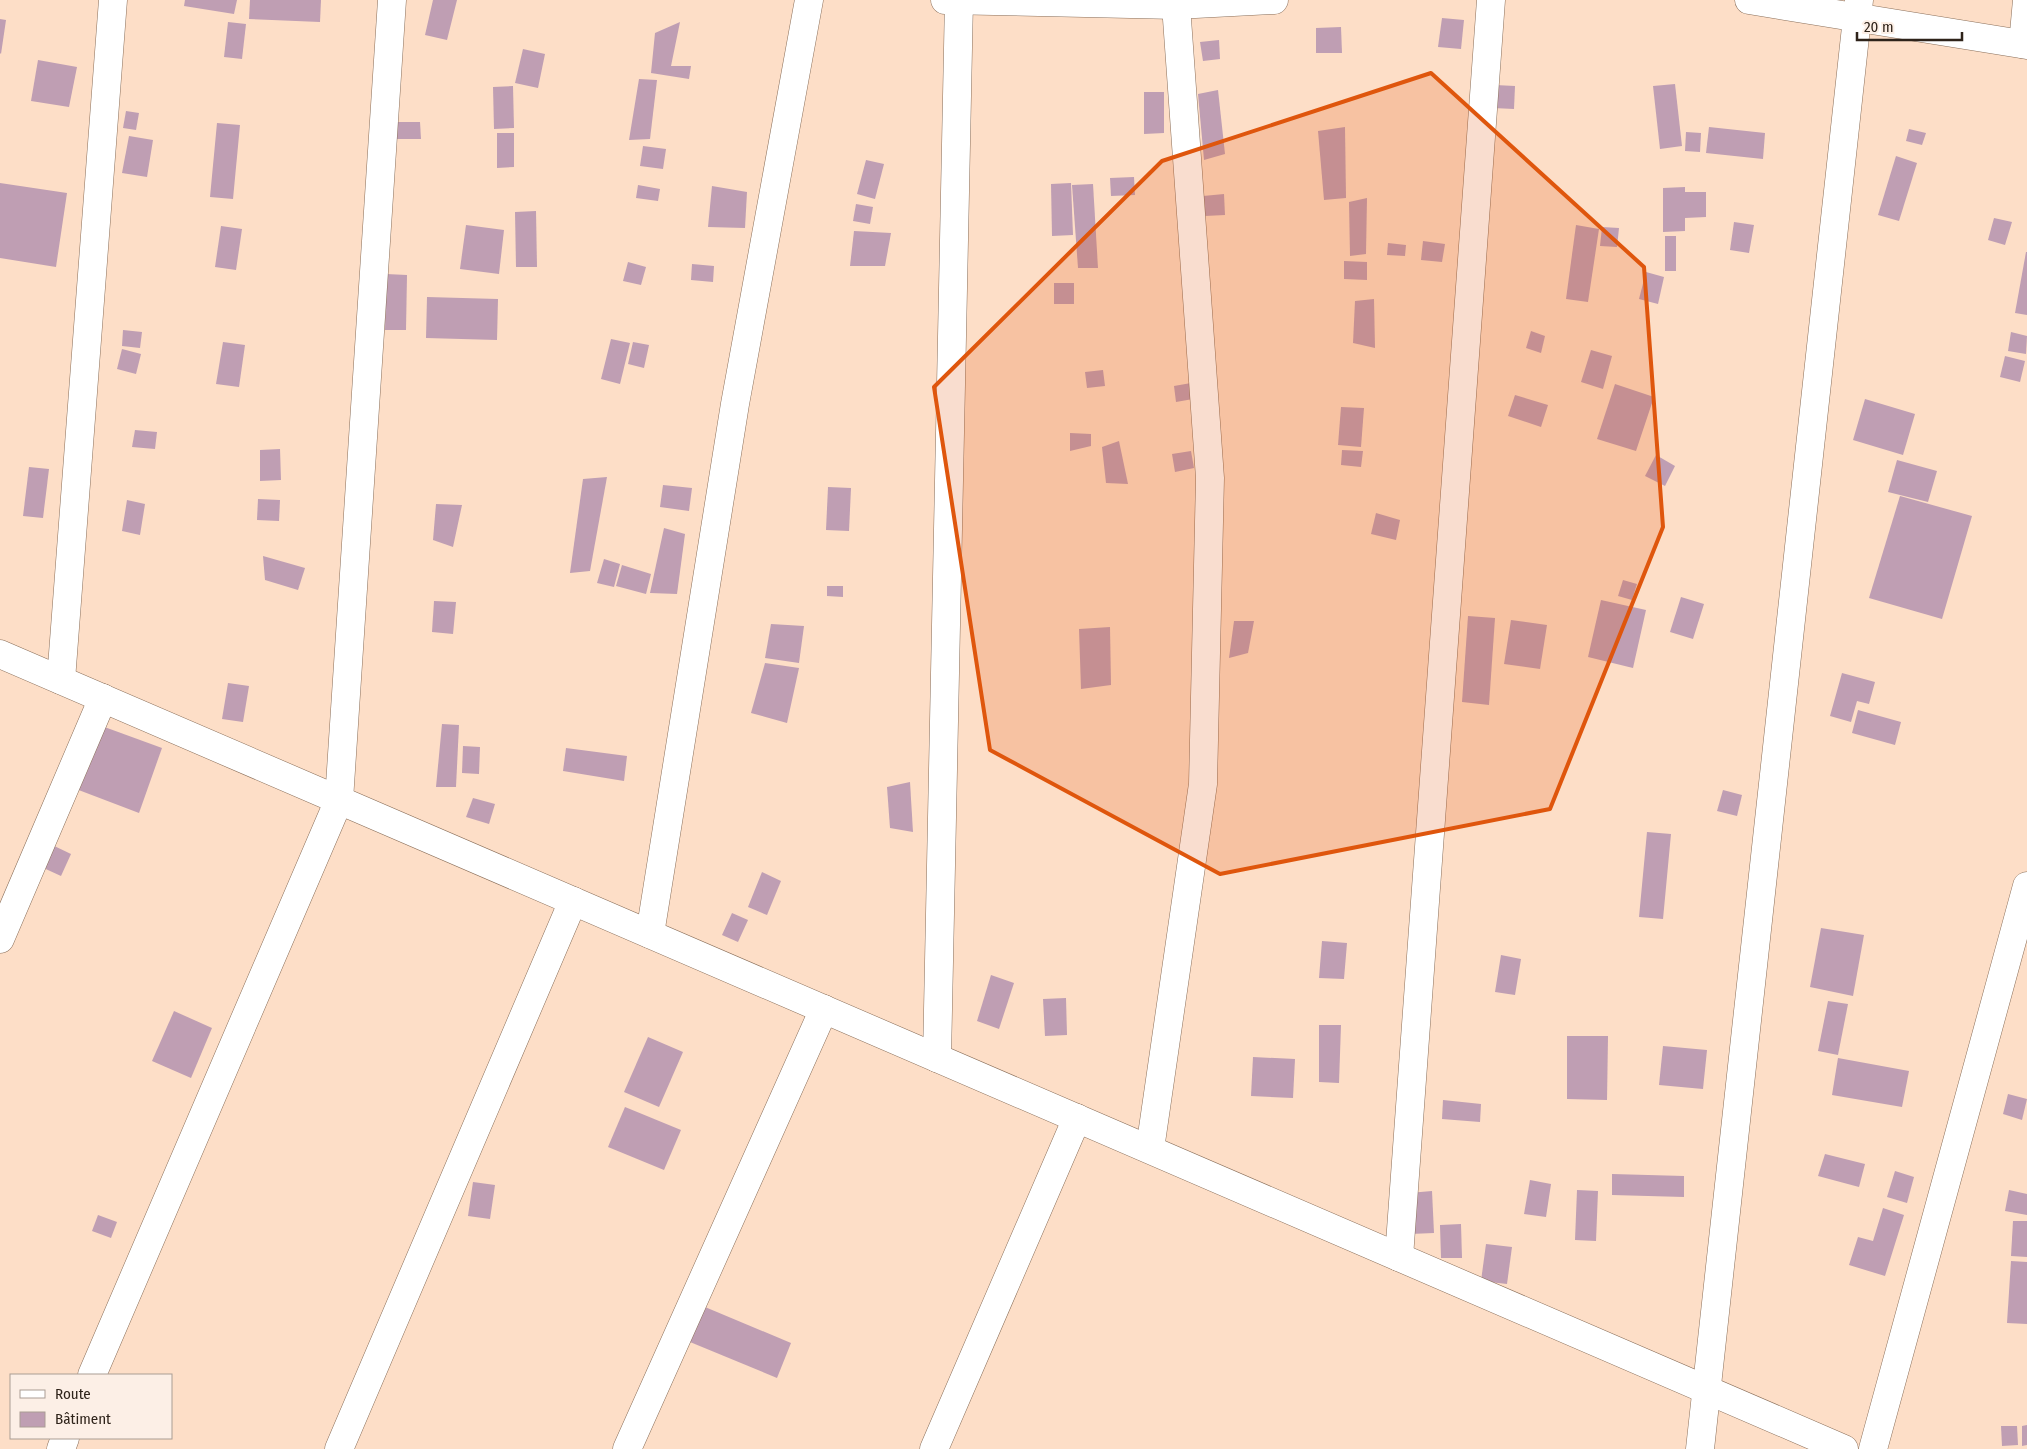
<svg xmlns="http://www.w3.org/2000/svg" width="2027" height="1449" font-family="'Fira Sans Condensed',sans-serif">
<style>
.building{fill:#bf9eb3}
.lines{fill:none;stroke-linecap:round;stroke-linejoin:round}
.minor-casing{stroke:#8a6f5a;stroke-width:29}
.minor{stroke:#fff;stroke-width:28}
.marked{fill:#df560d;fill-opacity:0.2;stroke:#df560d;stroke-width:4;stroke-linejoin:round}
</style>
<rect width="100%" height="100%" fill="#fddec7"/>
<g class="building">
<path d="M185,0H237L234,14L184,6Z"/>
<path d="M250,0H321L320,22L249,19Z"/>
<path d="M433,0H457L447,40L425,35Z"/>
<path d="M1442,18L1464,20L1461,49L1438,47Z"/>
<path d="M0,19L6,20L1,54L0,53Z"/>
<path d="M228,22L246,24L242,59L224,57Z"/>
<path d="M680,22L671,66H691L689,79L651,73L655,33Z"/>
<path d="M1341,27L1342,53H1316V28Z"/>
<path d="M1219,40L1220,59L1203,61L1200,42Z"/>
<path d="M523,49L545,54L538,88L515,83Z"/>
<path d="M38,60L77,67L69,107L31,101Z"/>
<path d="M639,79L657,80L650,139L629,140Z"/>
<path d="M1675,84L1682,146L1660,149L1653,86Z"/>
<path d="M1495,85L1515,86L1514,109L1493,108Z"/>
<path d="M513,86L514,128L494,129L493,87Z"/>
<path d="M1218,90L1225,154L1204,160L1198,94Z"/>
<path d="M1144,92H1164V133L1144,134Z"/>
<path d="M126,111L139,113L136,130L123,128Z"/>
<path d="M394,122H420L421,139H394Z"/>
<path d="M217,123L240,125L233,199L210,197Z"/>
<path d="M1345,127L1346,198L1324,200L1318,131Z"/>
<path d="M1709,127L1765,133L1763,159L1706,153Z"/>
<path d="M1909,129L1926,133L1922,145L1906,141Z"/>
<path d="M1686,132L1701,133L1700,152L1685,151Z"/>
<path d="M497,133H514V167L497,168Z"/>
<path d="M129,136L153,140L147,177L122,173Z"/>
<path d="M643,146L666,149L663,169L640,166Z"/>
<path d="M1896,156L1917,163L1899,221L1878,215Z"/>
<path d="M866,160L884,164L875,199L857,194Z"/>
<path d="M1134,177L1135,195L1111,196L1110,178Z"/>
<path d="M0,183L67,193L56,267L0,258Z"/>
<path d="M1071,183L1073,235L1052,236L1051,184Z"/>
<path d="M1093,184L1098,268H1078L1072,185Z"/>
<path d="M638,185L660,189L658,201L636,198Z"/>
<path d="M712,186L747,192L745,228L708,227Z"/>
<path d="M1685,187V192H1706V217L1685,218V231L1663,232V188Z"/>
<path d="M1224,194L1225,215L1205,216L1203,196Z"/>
<path d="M1367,198L1366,254L1350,256L1349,202Z"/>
<path d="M856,204L873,207L870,224L853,221Z"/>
<path d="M536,211L537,267H516L515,212Z"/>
<path d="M1994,218L2012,222L2005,245L1988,240Z"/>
<path d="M1734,222L1754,225L1749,253L1730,250Z"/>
<path d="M466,225L504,230L499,274L460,269Z"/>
<path d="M1576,225L1599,229L1588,302L1566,299Z"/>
<path d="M221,226L242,229L236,270L215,267Z"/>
<path d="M1602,227L1619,228L1617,247L1600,246Z"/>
<path d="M854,231L891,233L885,266H850Z"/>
<rect x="1665" y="236" width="11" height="35"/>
<path d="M1423,241L1445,244L1442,262L1421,260Z"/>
<path d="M1388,243L1406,245L1405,256L1387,255Z"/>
<path d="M2026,252H2027V315L2015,313Z"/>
<path d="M1344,261L1367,262V280L1344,279Z"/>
<path d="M628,262L646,267L641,285L623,281Z"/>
<path d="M692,264L714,266L713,282L691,280Z"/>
<path d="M1646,272L1664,277L1658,304L1639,299Z"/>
<path d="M386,274L407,275L406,330H385Z"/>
<rect x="1054" y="283" width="20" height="21"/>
<path d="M427,297L498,299L497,340L426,338Z"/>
<path d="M1374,299L1375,348L1353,343L1355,301Z"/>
<path d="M123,330L142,332L140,348L122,346Z"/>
<path d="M1531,331L1545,336L1541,353L1526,348Z"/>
<path d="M2011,332L2027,336L2026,354L2008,351Z"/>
<path d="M611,339L630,343L620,384L601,379Z"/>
<path d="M223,342L245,345L239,387L216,384Z"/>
<path d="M633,342L649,345L644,368L628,364Z"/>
<path d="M122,349L141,354L136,374L117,369Z"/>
<path d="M1591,350L1612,356L1603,389L1581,382Z"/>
<path d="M2005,356L2025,361L2020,382L2000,377Z"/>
<path d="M1103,370L1105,386L1087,388L1085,372Z"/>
<path d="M1191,383L1193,399L1176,402L1174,386Z"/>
<path d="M1615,384L1654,397L1636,451L1597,439Z"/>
<path d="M1515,395L1548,405L1541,427L1508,416Z"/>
<path d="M1865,399L1915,414L1903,455L1853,440Z"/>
<path d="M1341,407L1364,408L1361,447L1338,445Z"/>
<path d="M135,430L157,432L155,449L132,447Z"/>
<path d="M1070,433L1091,434V446L1070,451Z"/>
<path d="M1119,441L1128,484L1106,483L1102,447Z"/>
<path d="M280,449L281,480L260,481V450Z"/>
<path d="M1342,450L1363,451L1361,467L1341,465Z"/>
<path d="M1191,451L1194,468L1175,472L1172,454Z"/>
<path d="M1656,455L1675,466L1665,486L1645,476Z"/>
<path d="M1897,460L1937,471L1928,502L1888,492Z"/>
<path d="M29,467L49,469L43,518L23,516Z"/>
<path d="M607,477L590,571L570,573L583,479Z"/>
<path d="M663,485L692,488L689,511L660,507Z"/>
<path d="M828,487L851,488L849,531L826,530Z"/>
<path d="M1900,496L1972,516L1942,619L1869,598Z"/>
<path d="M258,499L280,500L279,521L257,520Z"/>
<path d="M127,500L145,504L140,535L122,531Z"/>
<path d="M436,504L462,505L453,547L433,540Z"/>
<path d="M1376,513L1400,520L1396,540L1371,534Z"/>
<path d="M664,528L685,534L677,594L650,593Z"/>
<path d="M263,556L305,568L298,590L265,580Z"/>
<path d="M604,559L620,564L614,587L597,583Z"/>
<path d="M622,565L651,574L646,594L616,586Z"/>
<path d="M1623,580L1637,584L1632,600L1618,596Z"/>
<path d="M827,586H843V597L827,596Z"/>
<path d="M1681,597L1704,604L1693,639L1670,632Z"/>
<path d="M1601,600L1646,610L1633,668L1588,657Z"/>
<path d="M434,601L456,602L453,634L432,632Z"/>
<path d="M1468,616L1495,618L1489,705L1462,702Z"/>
<path d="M1511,620L1547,625L1540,669L1504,664Z"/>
<path d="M1234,621H1254L1248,653L1229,658Z"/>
<path d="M771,624L804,626L799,663L765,658Z"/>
<path d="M1110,627L1111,685L1081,689L1079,629Z"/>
<path d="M765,663L799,668L787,723L751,713Z"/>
<path d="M1842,673L1875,682L1869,704L1857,701L1851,722L1830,716Z"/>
<path d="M228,683L249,686L243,722L222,719Z"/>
<path d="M1858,710L1901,722L1895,745L1852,733Z"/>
<path d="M442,724L459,725L456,787H436Z"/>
<path d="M99,725L162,748L139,813L76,789Z"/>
<path d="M463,746L480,747L479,774L462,773Z"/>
<path d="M566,748L627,756L624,781L563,771Z"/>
<path d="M910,782L913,832L890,828L887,787Z"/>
<path d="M1723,790L1742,795L1737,816L1717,811Z"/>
<path d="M473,798L495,804L489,824L466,817Z"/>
<path d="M1647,832L1671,834L1663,919L1639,917Z"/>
<path d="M48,843L71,854L61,876L37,865Z"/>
<path d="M762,872L781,881L767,915L748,907Z"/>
<path d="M732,913L748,920L738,942L722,935Z"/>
<path d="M1821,928L1864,935L1853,996L1810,987Z"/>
<path d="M1322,941L1347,943L1344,979L1319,978Z"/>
<path d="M1501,955L1521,959L1515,995L1495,992Z"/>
<path d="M991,975L1014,983L999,1029L977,1021Z"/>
<path d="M1066,998L1067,1035L1045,1036L1043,999Z"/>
<path d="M1828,1001L1848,1004L1838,1055L1818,1051Z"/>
<path d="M174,1011L212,1028L191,1078L152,1061Z"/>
<path d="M1319,1025H1341L1339,1083L1319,1082Z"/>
<path d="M1567,1036H1608L1607,1100L1567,1099Z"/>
<path d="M648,1037L683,1052L659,1107L624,1092Z"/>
<path d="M1663,1046L1707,1050L1703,1089L1659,1085Z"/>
<path d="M1253,1057L1295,1059L1293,1098L1251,1096Z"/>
<path d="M1838,1058L1909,1071L1902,1107L1832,1095Z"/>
<path d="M2008,1094L2027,1099L2022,1120L2003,1114Z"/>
<path d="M1443,1100L1481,1104L1480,1122L1442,1119Z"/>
<path d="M625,1107L681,1130L664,1170L608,1147Z"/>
<path d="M1825,1154L1865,1164L1859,1187L1818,1176Z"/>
<path d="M1895,1171L1914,1177L1907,1203L1887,1197Z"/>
<path d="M1612,1174L1684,1176V1197L1612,1195Z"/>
<path d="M1530,1180L1551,1184L1546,1217L1524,1214Z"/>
<path d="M473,1182L495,1185L490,1219L468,1216Z"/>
<path d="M1577,1190L1598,1191L1596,1241L1575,1240Z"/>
<path d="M2009,1190L2027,1194V1215L2005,1211Z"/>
<path d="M1432,1191L1434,1233L1410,1234L1409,1193Z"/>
<path d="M1883,1208L1904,1215L1885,1276L1849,1265L1858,1237L1873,1241Z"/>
<path d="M98,1215L117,1222L111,1238L92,1231Z"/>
<path d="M2013,1221H2027V1257L2011,1256Z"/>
<path d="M1461,1224L1462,1258H1441L1440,1225Z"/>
<path d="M1486,1244L1512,1247L1507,1284L1481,1281Z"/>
<path d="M2011,1261L2027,1262V1324L2007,1323Z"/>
<path d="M705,1307L791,1343L777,1378L690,1342Z"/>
<path d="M2027,1425V1445L2022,1446V1426Z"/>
<path d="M2001,1426H2017L2018,1445L2002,1446Z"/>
</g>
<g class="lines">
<defs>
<g id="minor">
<path d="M945,0L1176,5L1274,0"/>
<path d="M1749,0L2027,45"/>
<path d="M2023,44L2027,0"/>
<path d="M0,654L1844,1449"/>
<path d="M61,680L113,0"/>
<path d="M650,934L735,404L809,0"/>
<path d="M0,939L103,698"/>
<path d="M937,1058L959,0"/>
<path d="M1150,1149L1203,784L1210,478L1176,5"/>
<path d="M1399,1257L1491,0"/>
<path d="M92,1375L339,800L392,0"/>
<path d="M61,1449L65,1438"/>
<path d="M339,1449L573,901"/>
<path d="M627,1449L824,1009"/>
<path d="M934,1449L1077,1118"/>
<path d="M1700,1449L1859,0"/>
<path d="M1873,1449L2027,886"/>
</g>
</defs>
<use href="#minor" class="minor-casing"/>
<use href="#minor" class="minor"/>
</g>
<path class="marked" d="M1431,73L1644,267L1663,527L1550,809L1220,874L990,750L934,387L1162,161Z"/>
<rect x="10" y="1374" width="162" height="65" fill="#fcefe6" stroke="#aa9d94"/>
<rect x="20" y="1390" width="25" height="8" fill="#ffffff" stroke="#aa9d94"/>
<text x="55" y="1399" font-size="15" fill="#2e231a">Route</text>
<rect x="20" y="1412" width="25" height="15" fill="#bf9eb3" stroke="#aa9d94"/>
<text x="55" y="1424" font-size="15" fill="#2e231a">Bâtiment</text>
<path d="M1857 32v8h105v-8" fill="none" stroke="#2e231a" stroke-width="2.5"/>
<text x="1864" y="32" font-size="15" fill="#2e231a" stroke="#fcefe6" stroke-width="4" paint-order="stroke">20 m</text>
</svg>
